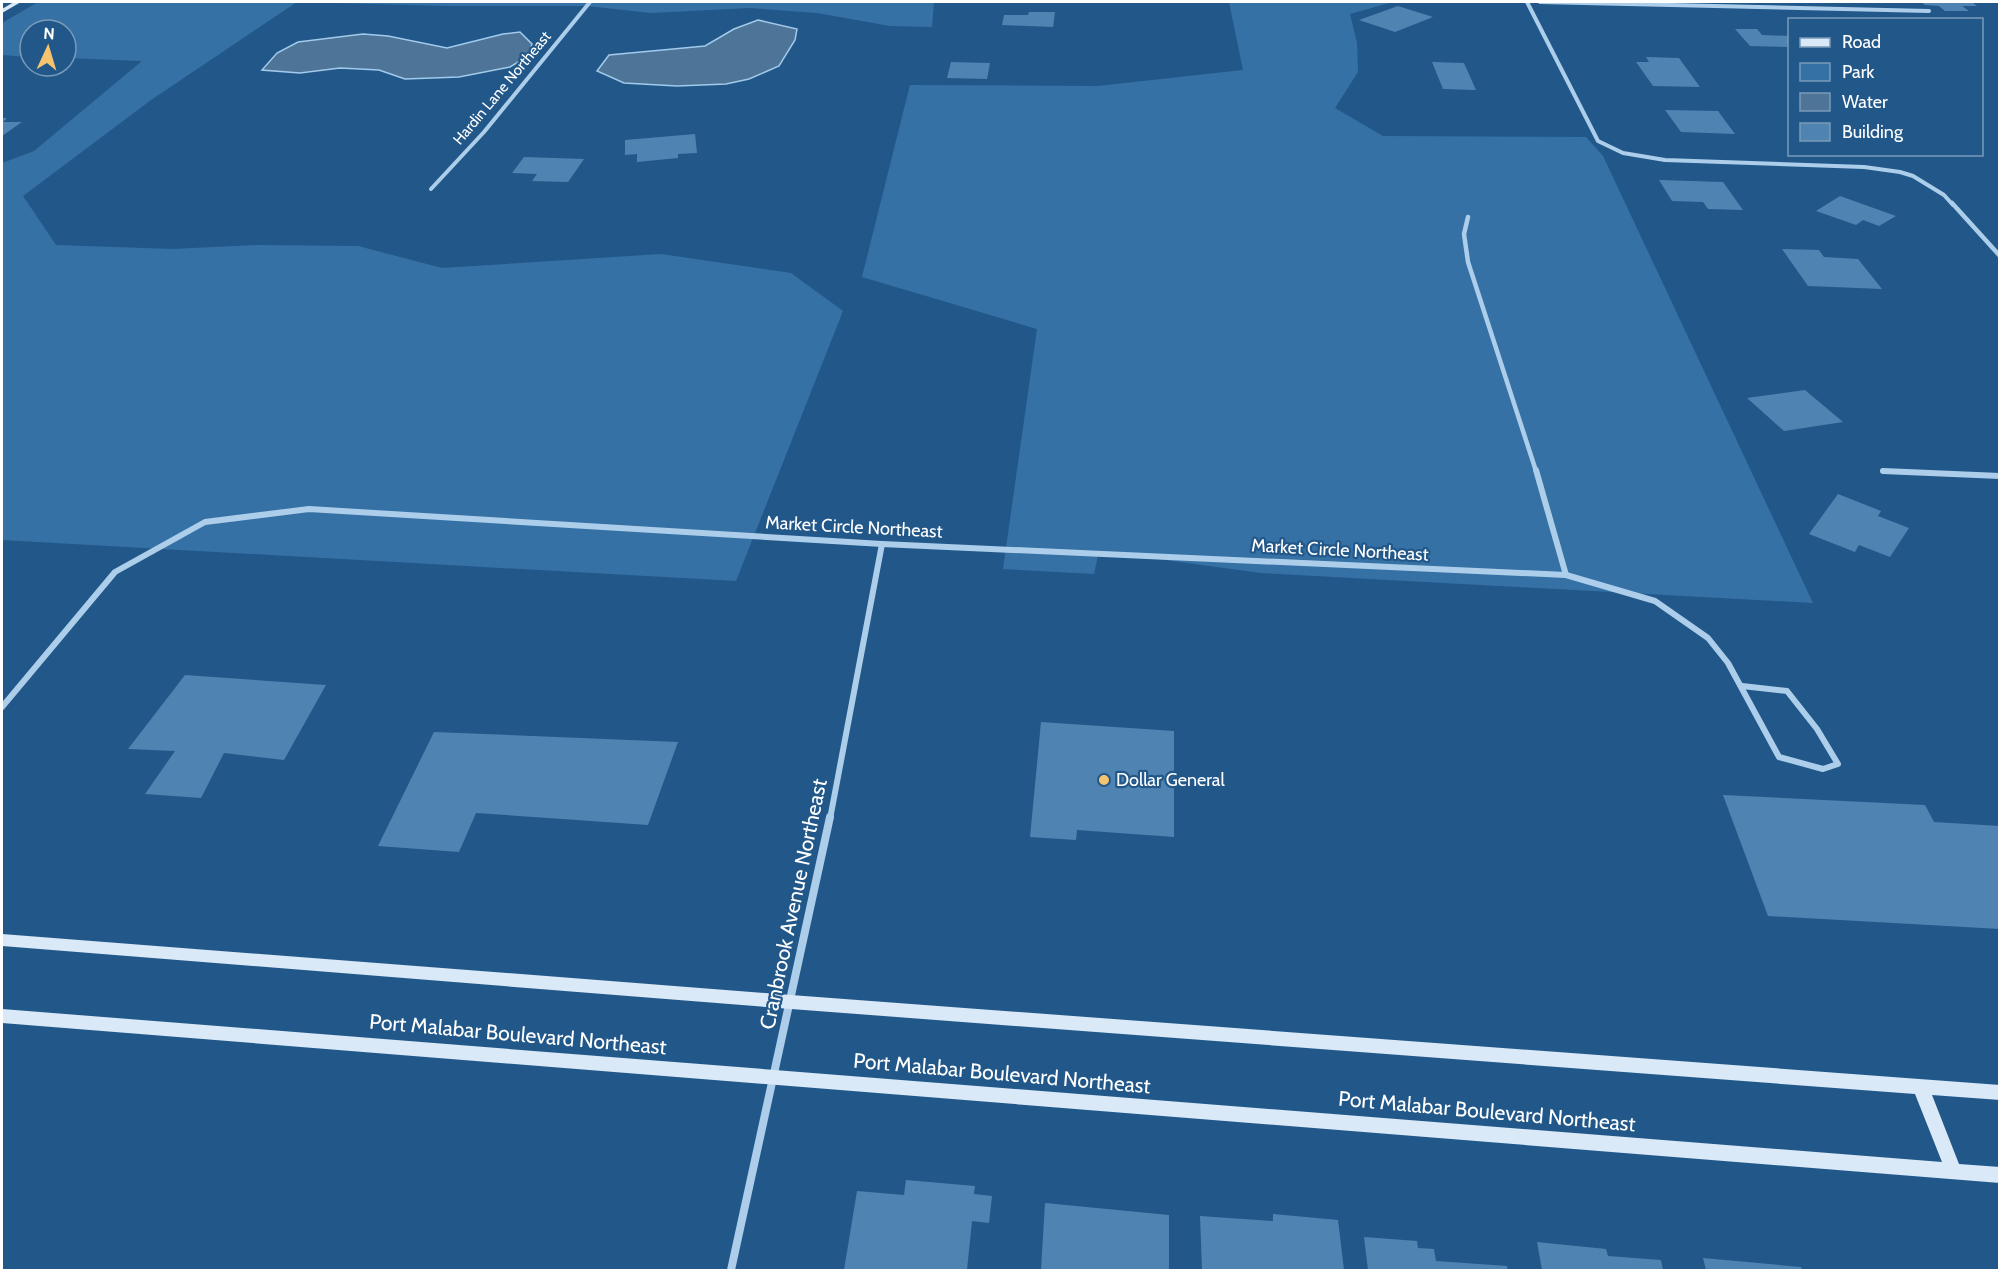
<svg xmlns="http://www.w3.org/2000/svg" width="2001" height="1272" font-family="Cabin,sans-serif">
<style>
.green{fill:#3671a6}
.water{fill:#4e7497;stroke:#a1caeb;stroke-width:1.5}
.building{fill:#4f83b2}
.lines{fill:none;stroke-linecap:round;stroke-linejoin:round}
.street-far3{stroke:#adceea;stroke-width:4}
.street-far2{stroke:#adceea;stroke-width:4.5}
.street-far1{stroke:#adceea;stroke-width:6}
.street{stroke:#adceea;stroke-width:8}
.secondary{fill:#d9e9f8;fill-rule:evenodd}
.poi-dot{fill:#f6c46f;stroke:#225889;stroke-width:2}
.labels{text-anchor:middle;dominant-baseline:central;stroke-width:4.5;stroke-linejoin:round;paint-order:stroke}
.far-street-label{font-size:15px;fill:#fff;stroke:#225889}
.street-label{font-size:18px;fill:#fff;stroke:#225889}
.poi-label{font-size:18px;fill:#fff;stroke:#225889;text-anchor:start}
.near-street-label{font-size:21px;fill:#fff;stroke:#225889}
</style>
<rect width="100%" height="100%" fill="#225889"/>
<g class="green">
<path d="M38,2H934L932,27L890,26L817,13L750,8L651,13L587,6H447L297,2L151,100L23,196L56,245L172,249L258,245L358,246L442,268L661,254L791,273L843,311L736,581L2,540V163L34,151L142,61L66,58V30H30V57L2,55V23Z"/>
<path d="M1229,2H1393L1350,14L1357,43L1358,72L1335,108L1383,136L1586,137L1603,156L1813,603L1261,573L1099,551L1094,574L1003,569L1037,329L862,277L910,85L1098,86L1243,70Z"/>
</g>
<g class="water">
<path d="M758,20L797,29L795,40L779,66L749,79L726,84L677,86L624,83L597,71L609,55L705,46L734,29Z"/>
<path d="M520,32L532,44L528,56L510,67L459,77L405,79L379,70L340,68L300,73L262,70L277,53L298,42L363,34L388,36L447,48L503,34Z"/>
</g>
<g class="building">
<path d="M1921,2H1972L1977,6H1962L1969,11H1945L1939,6L1925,5Z"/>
<path d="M1398,6L1433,17L1395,32L1359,20Z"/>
<path d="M1029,12H1055L1053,27L1002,25L1004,15H1028Z"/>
<path d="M1735,29H1757L1762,35L1790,36V47L1750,46Z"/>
<path d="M1646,57L1679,58L1700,87L1653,86L1636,62H1649Z"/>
<path d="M951,62L990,63L987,79L947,78Z"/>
<path d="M1432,62L1464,63L1476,90L1443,89Z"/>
<path d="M1665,110L1718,111L1735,134L1681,132Z"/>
<path d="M2,118H7L3,122H22L2,136Z"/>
<path d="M695,134L697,153L678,154V158L637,162V154L625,155V140Z"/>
<path d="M524,157L584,159L568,182L532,181L537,174L512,173Z"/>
<path d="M1659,180L1723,182L1743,210L1708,209L1703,202L1672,201Z"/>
<path d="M1840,196L1896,216L1879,226L1863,220L1856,225L1816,211Z"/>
<path d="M1782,249L1819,250L1824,257L1858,259L1882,289L1808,286Z"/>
<path d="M1805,390L1843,422L1784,431L1747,398Z"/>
<path d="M1838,494L1881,511L1878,516L1909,528L1890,557L1859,545L1855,552L1809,534Z"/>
<path d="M185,675L326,685L284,760L224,753L201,798L145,794L175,751L128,749Z"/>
<path d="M1041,722L1174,731V837L1077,830L1076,840L1030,837Z"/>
<path d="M434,732L678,742L648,825L476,813L459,852L378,846Z"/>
<path d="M1723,795L1925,805L1934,822L2000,826V929L1768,916Z"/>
<path d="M906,1180L975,1186L974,1194L992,1196L989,1223L972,1221L967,1270H844L857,1191L904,1195Z"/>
<path d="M1045,1203L1169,1215V1270H1041Z"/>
<path d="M1273,1214L1338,1220L1344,1270H1202L1200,1216L1273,1221Z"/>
<path d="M1364,1237L1417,1241L1418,1248L1434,1249L1436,1261L1507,1266L1508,1270H1368Z"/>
<path d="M1537,1242L1606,1249L1608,1256L1661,1260L1663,1270H1542Z"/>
<path d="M1703,1258L1801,1267L1802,1270H1706Z"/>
</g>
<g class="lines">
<g class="street-far3">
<path d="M1527,2L1598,141L1623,153L1665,160L1864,167L1900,172L1913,176L1944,195L1953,205"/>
<path d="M1540,2L1929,11"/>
<path d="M431,189L484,132L590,2"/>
</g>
<g class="street-far2">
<path d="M1952,203L2000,256"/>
<path d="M1468,217L1464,234L1468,262L1536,471"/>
<path d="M1883,471H1885"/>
</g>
<g class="street-far1">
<path d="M1536,470L1566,575"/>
<path d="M1883,471L2000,476"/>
<path d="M2,707L115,572L205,522L309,509L882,544L1566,575L1655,601L1708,638L1728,663L1779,757L1823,769L1838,764L1817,729L1787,691L1742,686"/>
<path d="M830,819L882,544"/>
</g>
<path class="street" d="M731,1270L830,817"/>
<g class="secondary">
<path d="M14,2H21L2,13V9Z"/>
<path d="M2,934L791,995L2000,1085V1100L1932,1095L1959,1164L2000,1167V1183L2,1023V1009L1942,1162L1915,1094L791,1009L2,946Z"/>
</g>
</g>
<circle class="poi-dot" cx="1104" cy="780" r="6"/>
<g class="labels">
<g class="far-street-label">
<text transform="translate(502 88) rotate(-50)">Hardin Lane Northeast</text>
</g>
<g class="street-label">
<text transform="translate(854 527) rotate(3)">Market Circle Northeast</text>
<text transform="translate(1340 550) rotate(3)">Market Circle Northeast</text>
</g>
<g class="poi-label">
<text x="1116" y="780">Dollar General</text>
</g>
<g class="near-street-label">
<text transform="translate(793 904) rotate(-78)">Cranbrook Avenue Northeast</text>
<text transform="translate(518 1034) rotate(5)">Port Malabar Boulevard Northeast</text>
<text transform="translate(1002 1073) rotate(5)">Port Malabar Boulevard Northeast</text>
<text transform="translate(1487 1111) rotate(5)">Port Malabar Boulevard Northeast</text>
</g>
</g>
<rect width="2001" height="1272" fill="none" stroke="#ffffff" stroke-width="6"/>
<rect x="1788" y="18" width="195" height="138" fill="#225889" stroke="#7a9bb8" stroke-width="1.5"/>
<rect x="1800" y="38" width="30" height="9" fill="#d9e9f8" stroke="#7a9bb8" stroke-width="1.5"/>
<text x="1842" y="48" font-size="18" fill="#ffffff">Road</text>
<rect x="1800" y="63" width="30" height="18" fill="#3671a6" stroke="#7a9bb8" stroke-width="1.5"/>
<text x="1842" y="78" font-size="18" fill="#ffffff">Park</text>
<rect x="1800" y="93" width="30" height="18" fill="#4e7497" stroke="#7a9bb8" stroke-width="1.5"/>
<text x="1842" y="108" font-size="18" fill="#ffffff">Water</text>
<rect x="1800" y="123" width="30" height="18" fill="#4f83b2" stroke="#7a9bb8" stroke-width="1.5"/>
<text x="1842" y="138" font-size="18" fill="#ffffff">Building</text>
<g transform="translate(48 48) rotate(4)"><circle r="28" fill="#225889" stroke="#7a9bb8" stroke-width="1.5"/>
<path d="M0-4.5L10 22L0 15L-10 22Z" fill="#f6c46f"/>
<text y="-9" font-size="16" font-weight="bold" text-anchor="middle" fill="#ffffff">N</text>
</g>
</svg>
